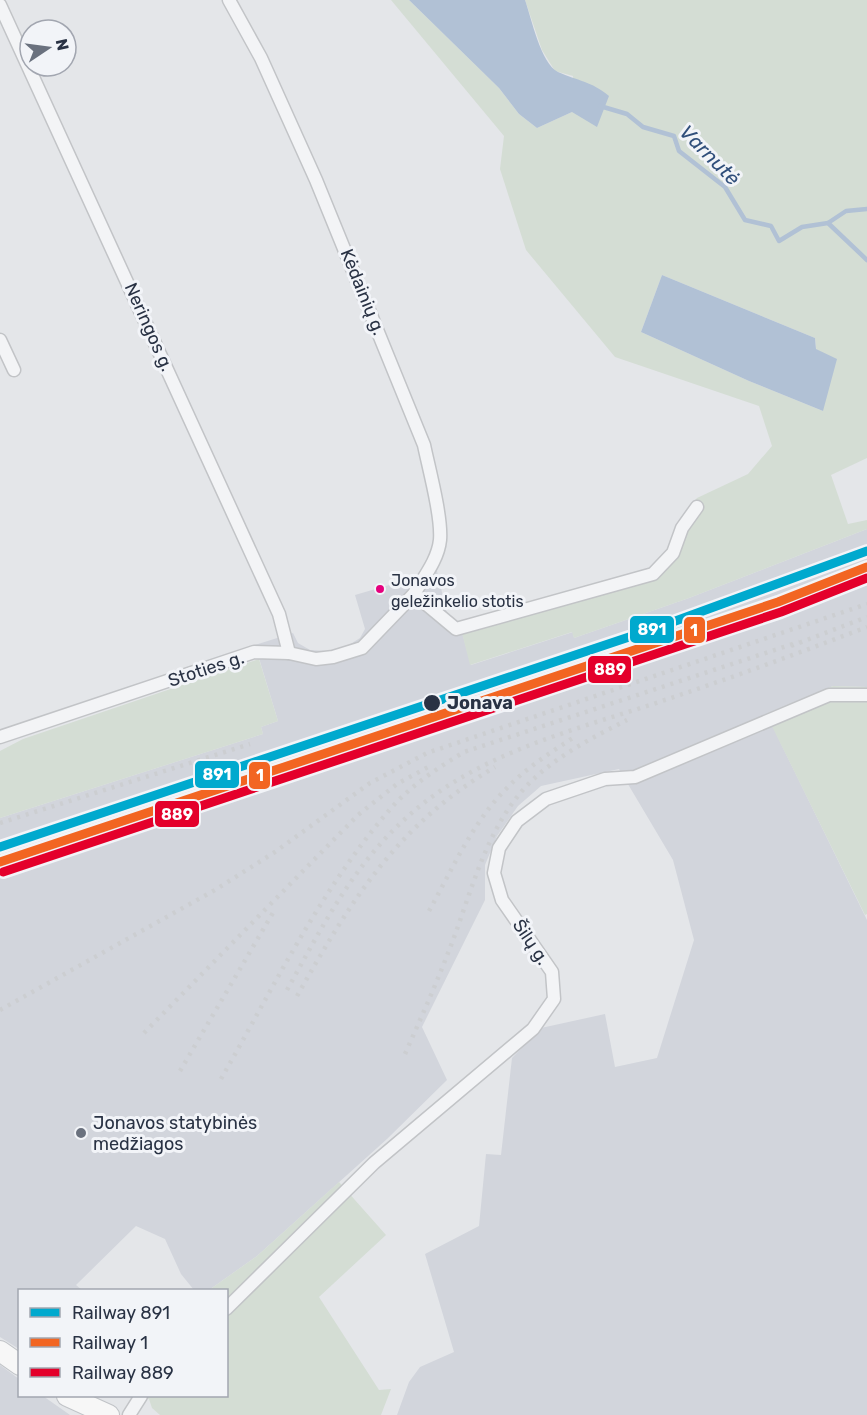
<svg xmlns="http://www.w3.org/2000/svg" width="867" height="1415" font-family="Rubik,sans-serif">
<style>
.built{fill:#d2d5dc}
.green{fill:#d4ddd4;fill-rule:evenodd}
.water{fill:#b1c1d5}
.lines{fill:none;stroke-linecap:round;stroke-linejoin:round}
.stream{stroke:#b1c1d5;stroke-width:4.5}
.minor-casing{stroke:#c2c4c7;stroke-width:15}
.primary-casing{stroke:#c0c3c7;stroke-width:22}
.minor{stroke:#f3f4f6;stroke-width:12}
.primary{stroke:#f7f7f7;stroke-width:20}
.rail{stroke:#ccced1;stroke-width:4.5;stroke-dasharray:3 6;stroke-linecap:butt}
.rail-1-casing{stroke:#f2f4f8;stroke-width:14}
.rail-2-casing{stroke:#f2f4f8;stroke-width:14}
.rail-3-casing{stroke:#f2f4f8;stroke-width:14}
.rail-1{stroke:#00a9ce;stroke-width:9}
.rail-2{stroke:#f26522;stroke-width:9}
.rail-3{stroke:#e4002b;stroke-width:9}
.bus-dot{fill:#e5007d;stroke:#f2f4f8;stroke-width:2}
.stop-dot{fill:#293244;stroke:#f2f4f8;stroke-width:2}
.poi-dot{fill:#6a717e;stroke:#f2f4f8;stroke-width:2}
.labels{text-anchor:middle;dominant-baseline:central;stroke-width:6;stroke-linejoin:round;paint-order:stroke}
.bus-label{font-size:16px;fill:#293244;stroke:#f2f4f8;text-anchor:start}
.street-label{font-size:18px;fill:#293244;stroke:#f2f4f8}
.stop-label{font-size:18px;font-weight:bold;fill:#293244;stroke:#f2f4f8;text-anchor:start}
.poi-label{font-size:18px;fill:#293244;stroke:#f2f4f8;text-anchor:start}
.water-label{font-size:20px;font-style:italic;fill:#304f7b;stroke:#f2f4f8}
.line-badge{stroke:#f2f4f8;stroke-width:2}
.badge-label{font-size:16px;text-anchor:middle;font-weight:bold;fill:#fff}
</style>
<rect width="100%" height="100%" fill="#e4e6e9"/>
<g class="built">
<path d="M867,529V687L833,686L767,715L867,920V1415H397L409,1382L420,1367L454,1352L425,1254L479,1226L486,1154L501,1155L512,1058L541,1028L605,1014L615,1067L657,1058L694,940L673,860L619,769L541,786L518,806L497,836L485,865V900L422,1027L447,1080L387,1139L257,1256L209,1290H194L181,1274L165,1239L136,1226L76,1285L82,1290H20L19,1349L0,1337V818L263,734L261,727L278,721L255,645L293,633L298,643L310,650L328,651L344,648L360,638L365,629L355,595L437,571L448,618L460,625L471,665L573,632L574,638L689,598Z"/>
<path d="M0,1365L19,1379L20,1396H43L70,1415H0Z"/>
</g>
<g class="green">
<path d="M391,0H409L499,88L519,114L537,128L572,112L573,76L555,71L542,50L525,0H867V458L831,475L848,524L867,520V529L689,598L574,638L572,632L470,665L460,625L646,572L669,554L681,517L697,498L748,474L772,446L759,406L615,357L526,250L500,169L504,136ZM662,275L815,338L823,411L749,381L641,332Z"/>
<path d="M259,659L278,721L261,727L263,734L0,818V751L23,739Z"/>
<path d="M833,686L867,687V914L865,915L766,714Z"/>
<path d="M339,1182L386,1235L319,1297L379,1390L391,1389L381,1415H160L152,1408L149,1399L140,1396H226V1290H209L257,1256Z"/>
</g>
<g class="water">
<path d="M409,0H525C531,17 541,64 558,72C578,81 591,81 609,96L597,127L572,112L537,128L519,114L499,88Z"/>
<path d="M662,275L815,338L816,349L837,359L823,411L749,381L641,332Z"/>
</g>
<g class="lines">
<g class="stream">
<path d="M600,106L627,114L643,127L674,136L679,151L725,187L745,220L771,226L779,241L802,227L828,223L867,260"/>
<path d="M828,223L846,211L867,209"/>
</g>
<defs>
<g id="minor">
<path d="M229,0L261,58L316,180L424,445C429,469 442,517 440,540C438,560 423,578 414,594"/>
<path d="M0,5L279,614L289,653"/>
<path d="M0,340L14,370"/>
<path d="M0,737L254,652L289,653L316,659L333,657L362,648L414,594L456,629L653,574L673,553L682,528L697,507"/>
<path d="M226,1309L374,1163L533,1029L554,999L552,972L502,900L494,873L499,848L517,821L546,799L605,779L635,777L829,695H867"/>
<path d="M129,1415L141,1396"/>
</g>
<g id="primary">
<path d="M0,1351L20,1365"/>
<path d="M67,1396L109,1415"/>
</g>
</defs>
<use href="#minor" class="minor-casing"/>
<use href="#primary" class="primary-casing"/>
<use href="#minor" class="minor"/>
<use href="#primary" class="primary"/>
<g class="rail">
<path d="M791,646L867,617"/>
<path d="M0,823L250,744"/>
<path d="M429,911C452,870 472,823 506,789C526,768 551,752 576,736"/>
<path d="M287,990C321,929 352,867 405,819C476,753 572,731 662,701C731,678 799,653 867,627"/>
<path d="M297,996C352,899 397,825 495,767"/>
<path d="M0,1010L215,890L275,852L370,783L427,753L867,604"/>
<path d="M144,1033L358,815L397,784L430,766"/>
<path d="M405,1054C420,1020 435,987 448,953C470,898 483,836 522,791C549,760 591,738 627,720"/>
<path d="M180,1071L274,911"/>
<path d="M221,1079C272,990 319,893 386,814C407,788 436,769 464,752L799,642"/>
</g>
<defs>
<path id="rail-1" d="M0,847L659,627L867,551"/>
<path id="rail-2" d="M0,862L778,602L867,567"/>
<path id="rail-3" d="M3,872L781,612L867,578"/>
</defs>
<use href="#rail-1" class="rail-1-casing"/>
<use href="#rail-2" class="rail-2-casing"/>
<use href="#rail-3" class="rail-3-casing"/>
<use href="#rail-1" class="rail-1"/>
<use href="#rail-2" class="rail-2"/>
<use href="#rail-3" class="rail-3"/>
</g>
<circle class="bus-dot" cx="380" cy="589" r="5"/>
<circle class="stop-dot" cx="432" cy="703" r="9"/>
<circle class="poi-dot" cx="81" cy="1133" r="6"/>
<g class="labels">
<g class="bus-label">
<text x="391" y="580">Jonavos<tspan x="391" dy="21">geležinkelio stotis</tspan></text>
</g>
<g class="street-label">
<text transform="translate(363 292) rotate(68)">Kėdainių g.</text>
<text transform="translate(149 327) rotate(66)">Neringos g.</text>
<text transform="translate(206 669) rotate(-18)">Stoties g.</text>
<text transform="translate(531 942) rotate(56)">Šilų g.</text>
</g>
<g class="stop-label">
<text x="447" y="703">Jonava</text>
</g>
<g class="poi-label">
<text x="93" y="1123">Jonavos statybinės<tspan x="93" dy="21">medžiagos</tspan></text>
</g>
<g class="water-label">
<text transform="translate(710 155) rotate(45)">Varnutė</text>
</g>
</g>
<g class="line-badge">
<rect x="629" y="615" width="46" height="29" rx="6" fill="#00a9ce"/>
<rect x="683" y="616" width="23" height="28" rx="6" fill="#f26522"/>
<rect x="587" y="655" width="45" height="29" rx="6" fill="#e4002b"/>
<rect x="194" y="760" width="46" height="29" rx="6" fill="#00a9ce"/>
<rect x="248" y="761" width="23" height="29" rx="6" fill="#f26522"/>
<rect x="154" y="800" width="46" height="28" rx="6" fill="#e4002b"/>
</g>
<g class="badge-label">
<text x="652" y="635">891</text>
<text x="694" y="636">1</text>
<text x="610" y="675">889</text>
<text x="217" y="780">891</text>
<text x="260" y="781">1</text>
<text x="177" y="820">889</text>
</g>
<rect x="18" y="1289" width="210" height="108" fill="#f2f4f8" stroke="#a2a6b0" stroke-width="1.5"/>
<rect x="30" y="1308" width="30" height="9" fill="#00a9ce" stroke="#a2a6b0" stroke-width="1.5"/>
<text x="72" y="1319" font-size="18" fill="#293244">Railway 891</text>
<rect x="30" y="1338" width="30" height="9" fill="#f26522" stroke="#a2a6b0" stroke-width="1.5"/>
<text x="72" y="1349" font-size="18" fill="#293244">Railway 1</text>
<rect x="30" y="1368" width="30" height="9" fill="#e4002b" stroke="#a2a6b0" stroke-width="1.5"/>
<text x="72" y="1379" font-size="18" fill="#293244">Railway 889</text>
<g transform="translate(48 48) rotate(77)"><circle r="28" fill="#f2f4f8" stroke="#a2a6b0" stroke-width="1.5"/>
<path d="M0-4.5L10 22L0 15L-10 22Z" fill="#6a717e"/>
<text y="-9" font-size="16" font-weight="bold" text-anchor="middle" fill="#293244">N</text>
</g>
</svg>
